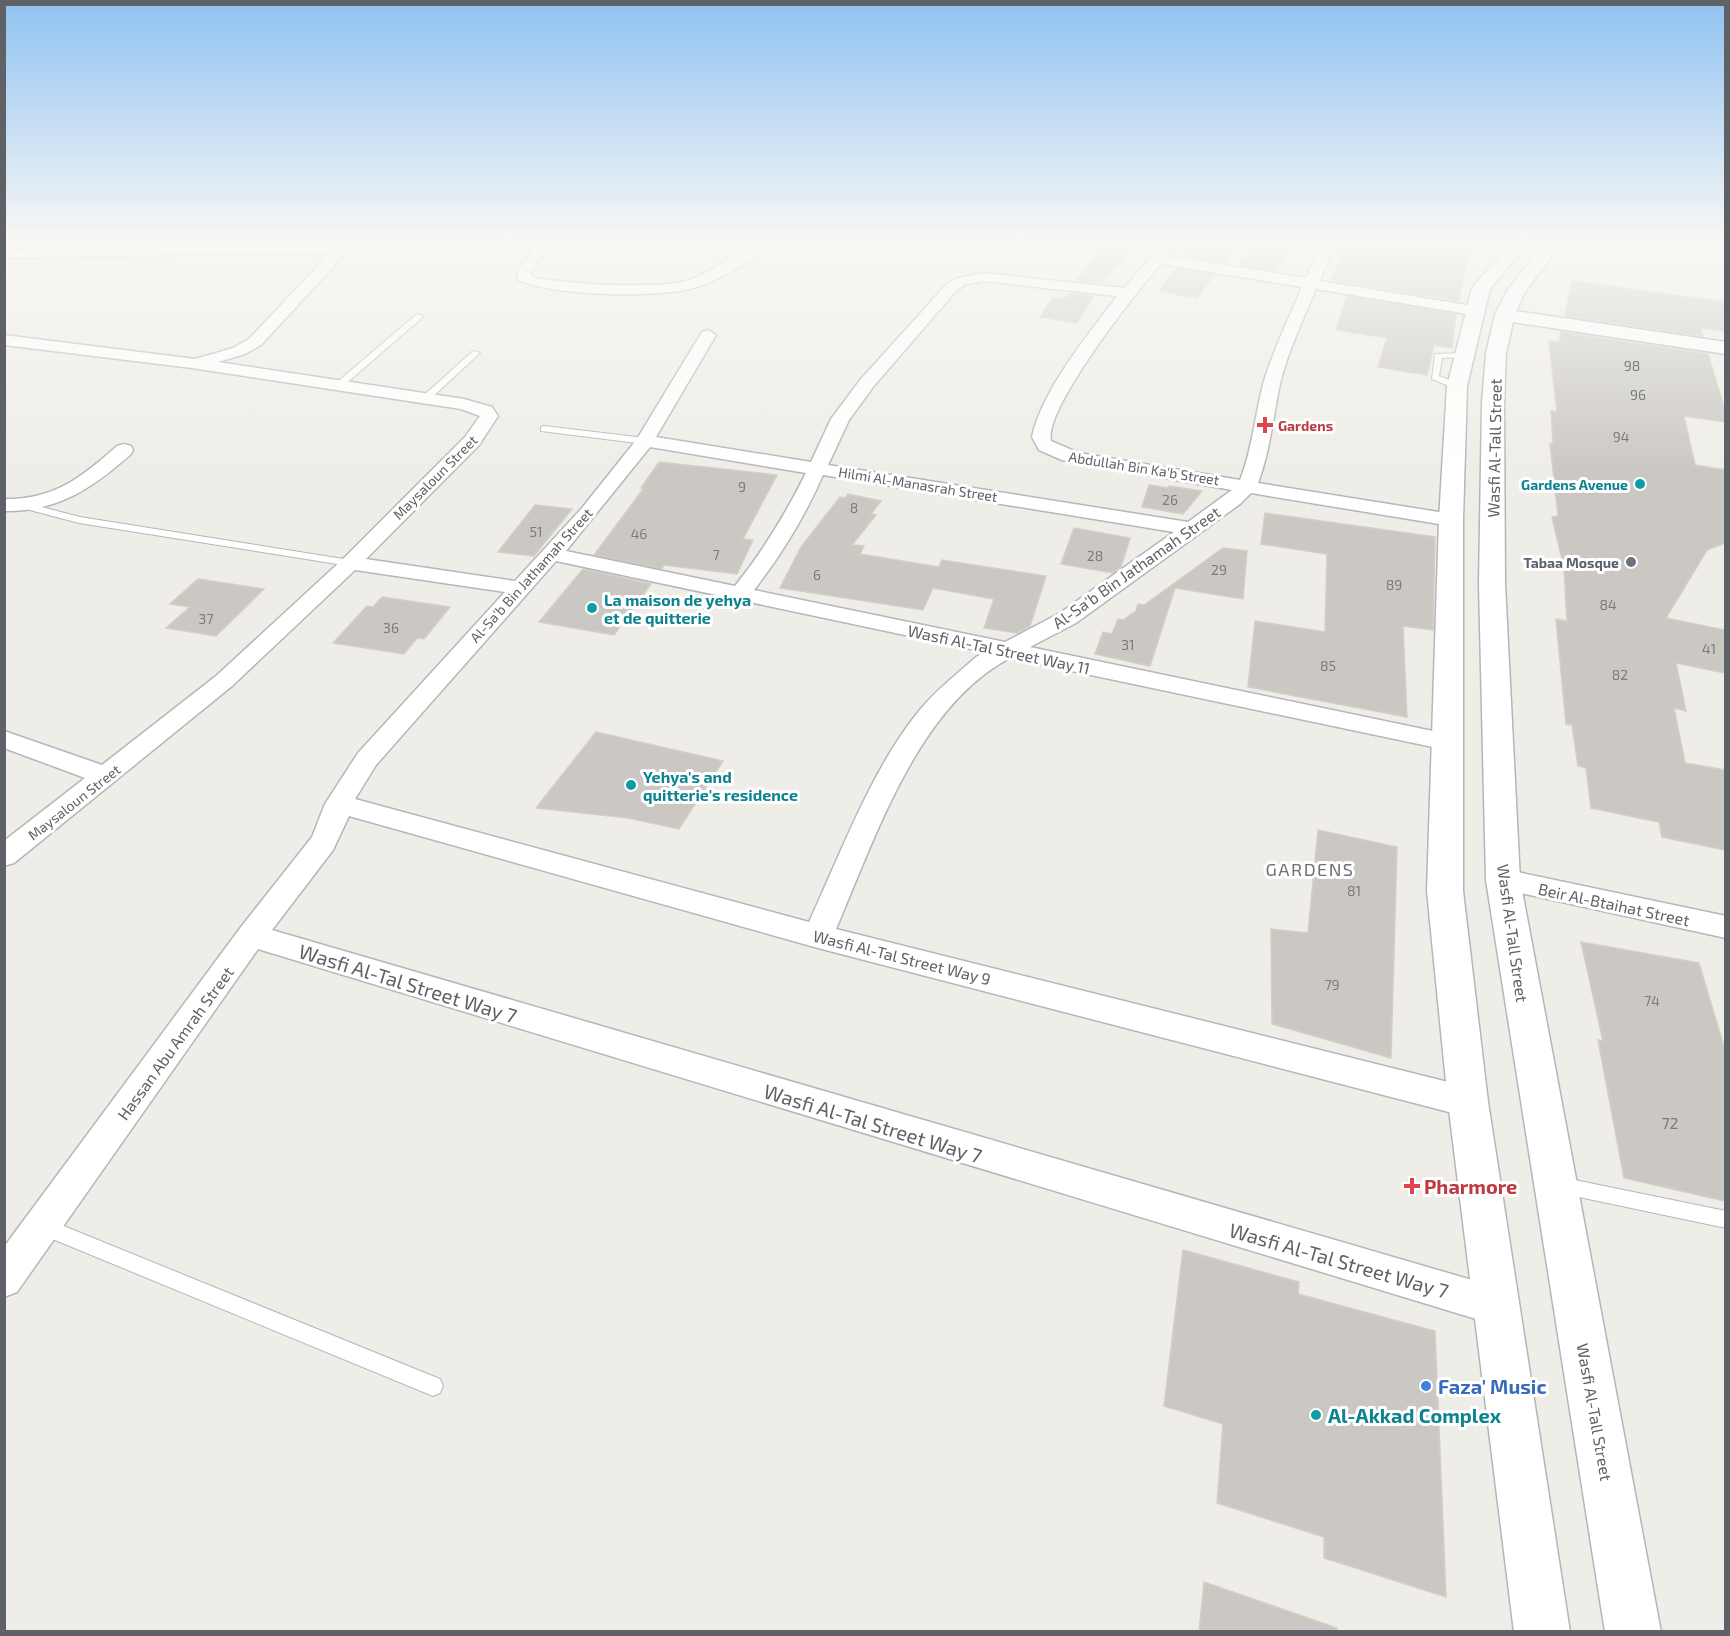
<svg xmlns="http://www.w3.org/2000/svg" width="1730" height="1636" font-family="'Exo 2',sans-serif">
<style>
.building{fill:#cbc8c4;stroke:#d4cfc5;stroke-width:1.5}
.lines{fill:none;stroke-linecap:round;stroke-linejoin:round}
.lane-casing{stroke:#b4b7ba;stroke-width:2}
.street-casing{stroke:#b4b7ba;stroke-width:3}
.secondary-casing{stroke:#b3b6ba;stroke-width:3}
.lane{fill:#fff;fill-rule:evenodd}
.street{fill:#fff;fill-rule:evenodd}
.secondary{fill:#fff;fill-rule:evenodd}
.health-dot{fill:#e0444e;stroke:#fff;stroke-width:2}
.culture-dot{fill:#0f9aa8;stroke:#fff;stroke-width:2}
.worship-dot{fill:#6b7280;stroke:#fff;stroke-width:2}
.shop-dot{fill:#3f7fe0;stroke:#fff;stroke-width:2}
.labels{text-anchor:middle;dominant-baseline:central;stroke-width:6;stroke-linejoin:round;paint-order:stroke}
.number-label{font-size:14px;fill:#797c7e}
.far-health-label{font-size:14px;font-weight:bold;fill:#be3a42;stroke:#fff;text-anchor:start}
.far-street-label{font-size:14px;fill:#5e6266;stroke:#fff}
.far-culture-label{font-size:14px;font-weight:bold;fill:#0d838f;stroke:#fff;text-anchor:end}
.far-worship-label{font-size:14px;font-weight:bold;fill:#5b616d;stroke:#fff;text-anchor:end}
.street-label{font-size:16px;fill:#5e6266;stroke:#fff}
.culture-label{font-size:16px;font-weight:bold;fill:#0d838f;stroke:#fff;text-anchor:start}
.near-number-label{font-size:16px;fill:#797c7e}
.neighbourhood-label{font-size:18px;letter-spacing:1.5px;fill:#6f7378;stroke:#fff}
.near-street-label{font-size:20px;fill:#5e6266;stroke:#fff}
.near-health-label{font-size:20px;font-weight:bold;fill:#be3a42;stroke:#fff;text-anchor:start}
.near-shop-label{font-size:20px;font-weight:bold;fill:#366cbe;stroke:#fff;text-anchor:start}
.near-culture-label{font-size:20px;font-weight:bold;fill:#0d838f;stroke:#fff;text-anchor:start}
</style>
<rect width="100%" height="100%" fill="#efede7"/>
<g class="building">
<path d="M1104,242H1137L1102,283L1077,281Z"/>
<path d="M1195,242H1205L1235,247L1223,263L1185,256Z"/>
<path d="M1253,242H1294L1277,271L1239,265Z"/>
<path d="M1346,242H1373L1419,248L1421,242H1472L1458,301L1331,280Z"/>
<path d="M1176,269L1214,275L1197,298L1159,291Z"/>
<path d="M1572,281L1725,302V331L1700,328L1703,336L1565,316Z"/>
<path d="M1069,293L1094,296L1077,323L1040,317L1053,297L1064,299Z"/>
<path d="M1347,296L1456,314L1452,348L1434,345L1427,375L1378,367L1387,338L1336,330Z"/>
<path d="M1561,332L1708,354L1725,410V422L1684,416L1695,465L1725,470V543L1707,550L1666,618L1725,630V673L1676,663L1686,711L1674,708L1685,763L1725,770V850L1662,837L1659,822L1591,808L1586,768L1578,766L1572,725L1566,724L1556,619L1567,621L1564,568L1552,517L1558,516L1550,443L1553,444L1551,411L1557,412L1549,341L1559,342Z"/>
<path d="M659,462L777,475L743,539L753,540L737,574L664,565L662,569L594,555L644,488H641Z"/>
<path d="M1149,485L1168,488L1169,486L1202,491L1183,514L1142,507Z"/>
<path d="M848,494L881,501L871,514L876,515L852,545L864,546L860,554L939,567L942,560L1046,576L1030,626L1017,633L984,628L994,599L933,588L923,610L780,588L801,547L840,497L845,498Z"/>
<path d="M535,505L572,509L534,556L498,552Z"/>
<path d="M1265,513L1435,537L1433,630L1403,626L1407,717L1248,687L1255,621L1325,632L1327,554L1261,544Z"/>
<path d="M1074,528L1130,538L1121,567L1113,573L1061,564Z"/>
<path d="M1223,548L1247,551L1243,599L1175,588L1150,666L1095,654L1103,632L1112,634L1118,619L1123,620L1136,611L1138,604L1144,605Z"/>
<path d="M583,569L651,584L614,635L539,622Z"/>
<path d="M198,579L264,589L216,636L166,628L190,607L170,604Z"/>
<path d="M382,597L450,607L424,639L417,638L404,654L333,643L367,606L373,607Z"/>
<path d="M596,732L723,761L679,829L628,818L536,808Z"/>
<path d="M1318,830L1397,847L1391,1058L1272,1024L1271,929L1308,933Z"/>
<path d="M1581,942L1699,963L1725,1050V1201L1624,1178L1598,1040L1603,1041Z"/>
<path d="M1183,1250L1299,1282L1298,1294L1435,1331L1446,1597L1324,1558V1537L1217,1503L1223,1424L1164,1406Z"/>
<path d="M1204,1582L1337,1628V1632H1199Z"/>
</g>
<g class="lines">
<defs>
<g id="lane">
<path d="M417,314L424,316L342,387H336V383Z"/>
<path d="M473,351L480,353L429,400H423V396Z"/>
<path d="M1465,353L1466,355L1462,357L1442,358L1439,376L1460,384V388H1454L1432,379L1435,354Z"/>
<path d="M544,426L645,438L650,441L645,444L541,431V427Z"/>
<path d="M30,504L80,517L350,560L355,563L350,566L79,523L26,509V505Z"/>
<path d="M1560,1177L1726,1211V1228L1560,1193L1554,1191L1551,1185L1554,1179Z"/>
<path d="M44,1218L440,1379L443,1386L440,1393L433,1396L38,1233L35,1227L38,1221Z"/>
</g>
<g id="street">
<path d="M341,242H356L261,345L245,354L218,362L464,399L492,407L498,416L479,445L366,559L515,581L582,508L637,439L702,332L708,330L716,335L656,437L811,462L831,419L861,379L946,285L955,279L983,273L1124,288L1164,242H1178L1167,256L1306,278L1322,242H1336L1320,281L1479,307L1482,310L1479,313L1474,315L1316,289C1303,320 1288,351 1280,384C1273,417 1270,451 1258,483L1451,514L1458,516L1461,520L1458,524L1451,526L1251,493L1240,504L1076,623L1030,647L1447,734L1456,736L1460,742L1456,748L1447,750L1010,658C918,706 875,838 836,929L1468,1087L1480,1092L1485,1102L1480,1112L1468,1117L818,948L349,816L333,850L272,930L1496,1287L1509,1293L1515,1306L1509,1319L1496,1325L258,949L17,1292L4,1297V1247L241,927L312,837L325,804L358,753L505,592L355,570L232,686L14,863L4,866V841L85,778L4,748V731L102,765L216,676L343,559L465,437L480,416L461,409L192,368L4,345V335L195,359L233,348L249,339L331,252L4,258V250ZM1161,264L1302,287C1289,318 1274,348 1264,381C1255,413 1253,448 1240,480L1079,453L1051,441C1043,410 1138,289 1161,264ZM983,281L1117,296C1088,335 1042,390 1032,437L1039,450L1062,460L1232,490L1188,522L828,465L849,420L873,387L956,291L965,285ZM650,447L806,473C786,513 763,551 735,586L566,551ZM823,475L1174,532L1060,613L1005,642L754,590C782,554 805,516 823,475ZM556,561L985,652L976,657C957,674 935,691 919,711C872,768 840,855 809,922L355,799L376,765Z"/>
<path d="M538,242H552L531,272V275L536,278C572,284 656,290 689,280C719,271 740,242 772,242C759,258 717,281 697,287C660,299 552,296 518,280L517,272Z"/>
<path d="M124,444L131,446L133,450L131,454C93,488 57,512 4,511V499C54,500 82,477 117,446Z"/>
<path d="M1503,869L1726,916V938L1493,887L1489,880L1493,873Z"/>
</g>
<g id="secondary">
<path d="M1512,242H1529L1490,289L1467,386L1463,520V891L1488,1102L1570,1632H1514L1448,1102L1427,891L1439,520L1447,386L1472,288Z"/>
<path d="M1545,242H1562L1525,292L1516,311L1726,342V354L1513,322L1506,353L1504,403L1505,584L1520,880L1661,1632H1605L1486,880L1479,584L1482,403L1486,353L1495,315L1507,291Z"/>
</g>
</defs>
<use href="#lane" class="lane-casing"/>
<use href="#street" class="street-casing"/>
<use href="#secondary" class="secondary-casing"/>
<use href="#lane" class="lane"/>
<use href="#street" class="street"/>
<use href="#secondary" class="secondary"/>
</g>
<linearGradient id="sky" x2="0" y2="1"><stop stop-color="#8fc2f0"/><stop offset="0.51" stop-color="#f8f7f4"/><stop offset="1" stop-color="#f8f7f4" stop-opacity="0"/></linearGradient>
<rect width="1730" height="471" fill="url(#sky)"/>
<g class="health-dot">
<path d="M1262 416h6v6h6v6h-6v6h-6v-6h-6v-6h6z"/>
<path d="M1409 1177h6v6h6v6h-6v6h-6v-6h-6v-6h6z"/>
</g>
<g class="culture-dot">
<circle cx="1640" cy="484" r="6"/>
<circle cx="592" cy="608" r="6"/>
<circle cx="631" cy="785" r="6"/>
<circle cx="1316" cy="1415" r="6"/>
</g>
<circle class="worship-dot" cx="1631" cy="562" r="6"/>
<circle class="shop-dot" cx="1426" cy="1386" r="6"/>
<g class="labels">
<g class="number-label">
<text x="1632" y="365">98</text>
<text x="1638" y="394">96</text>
<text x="1621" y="436">94</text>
<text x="742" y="486">9</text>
<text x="1170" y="499">26</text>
<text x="854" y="507">8</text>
<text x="536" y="531">51</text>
<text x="639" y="533">46</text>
<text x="716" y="554">7</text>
<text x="1095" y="555">28</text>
<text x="1219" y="569">29</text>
<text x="817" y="574">6</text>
<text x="1394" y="584">89</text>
<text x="1608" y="604">84</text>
<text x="206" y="618">37</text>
<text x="391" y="627">36</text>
<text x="1128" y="644">31</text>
<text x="1709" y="648">41</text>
<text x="1328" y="665">85</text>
<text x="1620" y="674">82</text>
<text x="1354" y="890">81</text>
<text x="1332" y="984">79</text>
<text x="1652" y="1000">74</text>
</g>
<g class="far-health-label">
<text x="1278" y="425">Gardens</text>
</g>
<g class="far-street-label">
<text transform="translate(1144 468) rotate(9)">Abdullah Bin Ka'b Street</text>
<text transform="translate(435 477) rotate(-45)">Maysaloun Street</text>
<text transform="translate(918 484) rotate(9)">Hilmi Al-Manasrah Street</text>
<text transform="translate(531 575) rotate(-48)">Al-Sa'b Bin Jathamah Street</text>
<text transform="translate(74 802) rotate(-38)">Maysaloun Street</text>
</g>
<g class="far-culture-label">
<text x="1628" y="484">Gardens Avenue</text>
</g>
<g class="far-worship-label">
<text x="1619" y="562">Tabaa Mosque</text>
</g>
<g class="street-label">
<text transform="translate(1494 448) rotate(-89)">Wasfi Al-Tall Street</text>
<text transform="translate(1136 567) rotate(-35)">Al-Sa'b Bin Jathamah Street</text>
<text transform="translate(999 649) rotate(12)">Wasfi Al-Tal Street Way 11</text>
<text transform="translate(1614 904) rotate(12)">Beir Al-Btaihat Street</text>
<text transform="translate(1513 933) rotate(82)">Wasfi Al-Tall Street</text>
<text transform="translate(902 957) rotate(14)">Wasfi Al-Tal Street Way 9</text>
<text transform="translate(175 1043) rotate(-54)">Hassan Abu Amrah Street</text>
<text transform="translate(1595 1412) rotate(80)">Wasfi Al-Tall Street</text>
</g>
<g class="culture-label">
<text x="604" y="599">La maison de yehya<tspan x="604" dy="18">et de quitterie</tspan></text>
<text x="643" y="776">Yehya's and<tspan x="643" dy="18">quitterie's residence</tspan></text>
</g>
<g class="near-number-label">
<text x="1670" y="1122">72</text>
</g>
<g class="neighbourhood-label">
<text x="1310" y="869">GARDENS</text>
</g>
<g class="near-street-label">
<text transform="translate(408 983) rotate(17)">Wasfi Al-Tal Street Way 7</text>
<text transform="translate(873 1123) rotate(17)">Wasfi Al-Tal Street Way 7</text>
<text transform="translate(1339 1260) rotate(16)">Wasfi Al-Tal Street Way 7</text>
</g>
<g class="near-health-label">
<text x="1424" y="1186">Pharmore</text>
</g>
<g class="near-shop-label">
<text x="1438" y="1386">Faza' Music</text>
</g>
<g class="near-culture-label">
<text x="1328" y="1415">Al-Akkad Complex</text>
</g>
</g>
<rect width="1730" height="1636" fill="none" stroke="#5e6266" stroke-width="12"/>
</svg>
